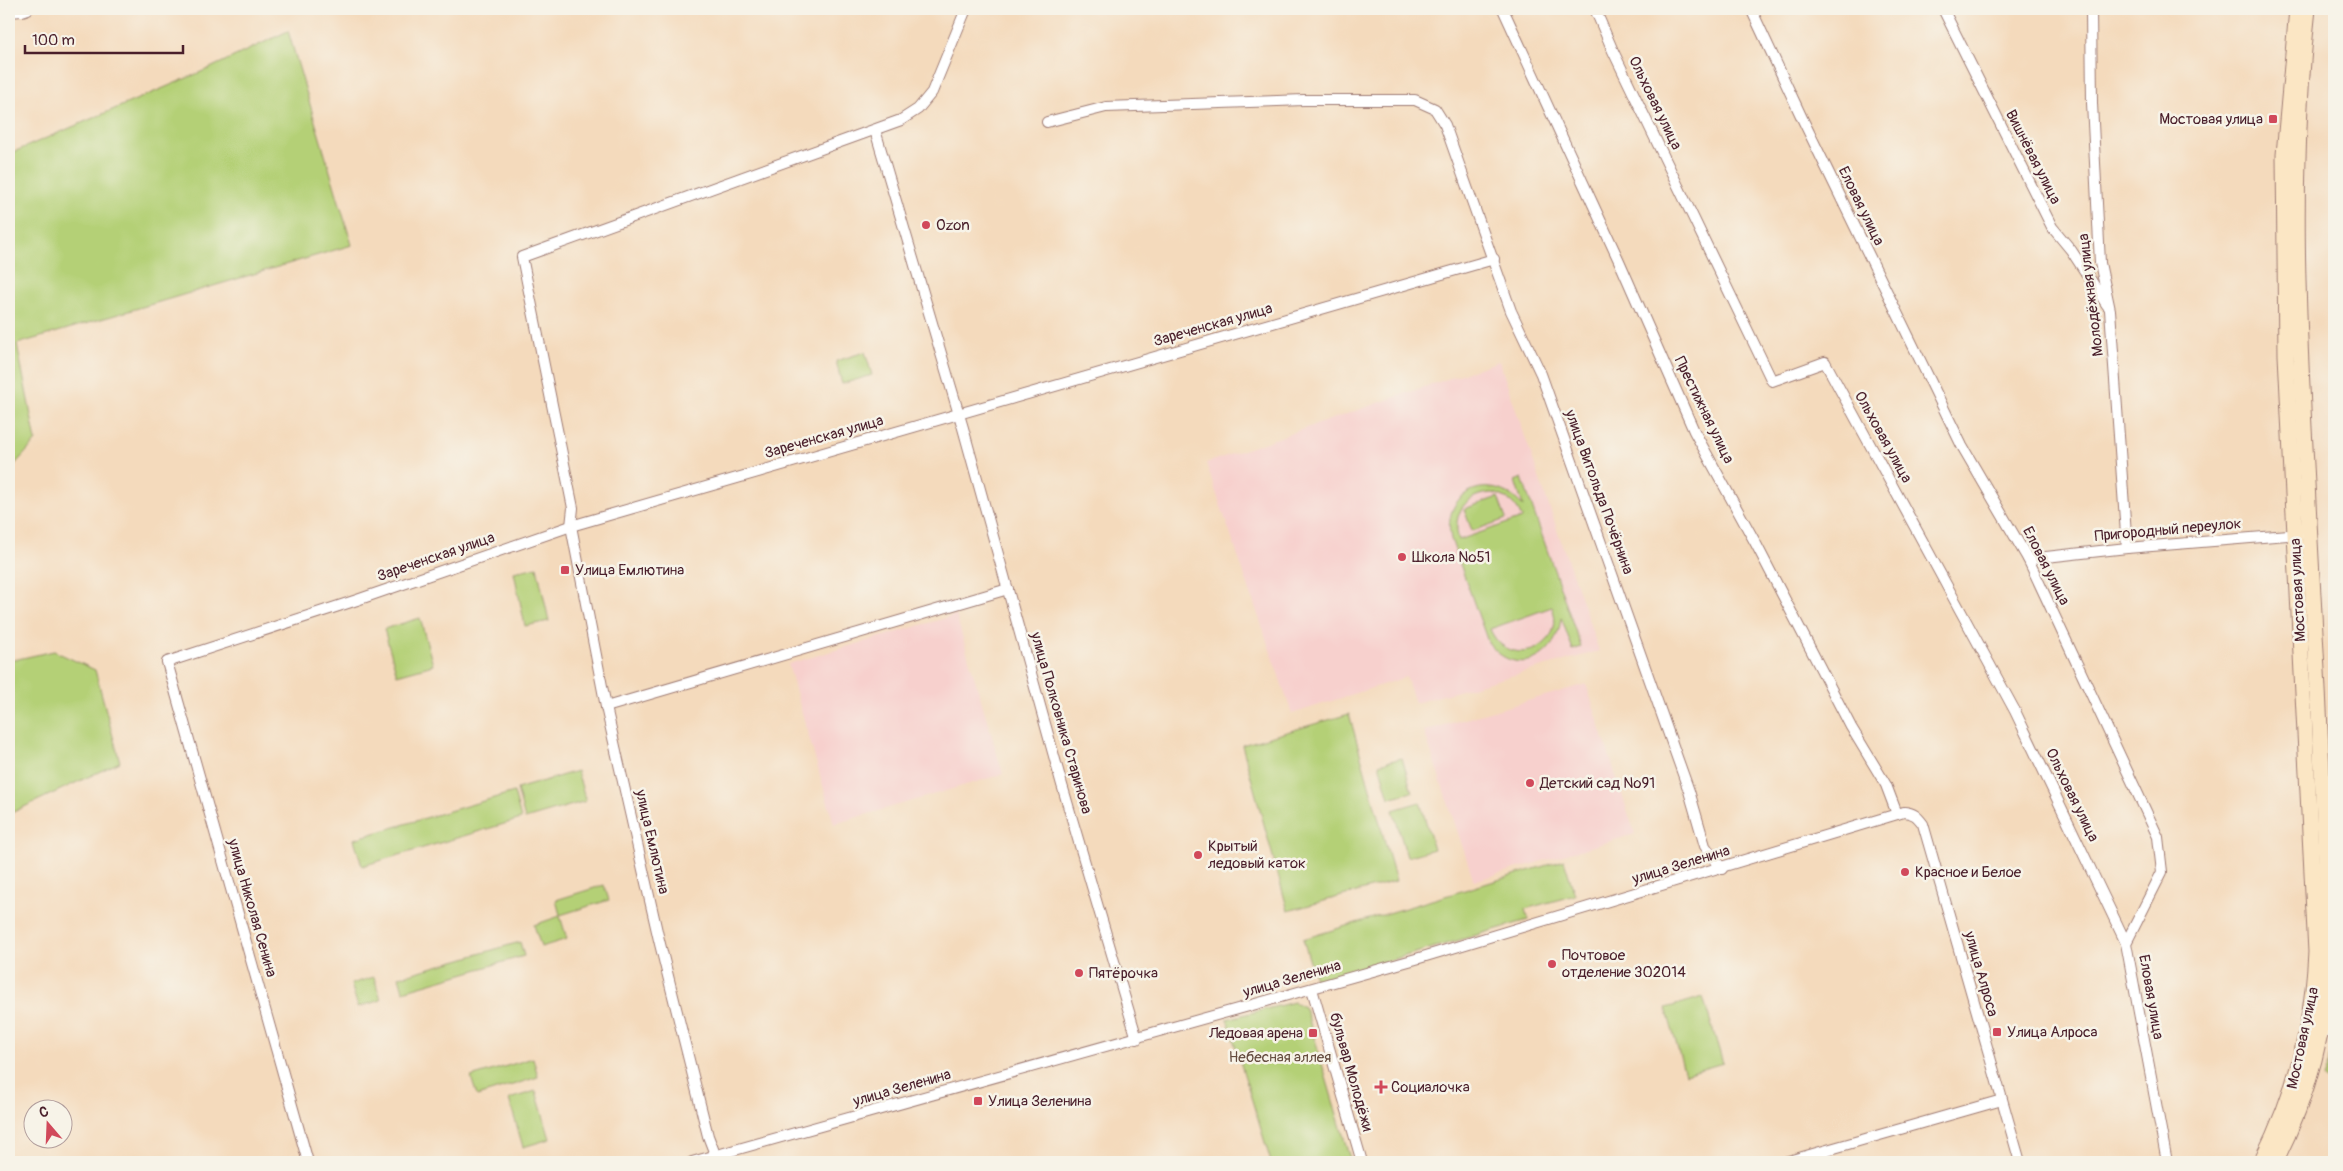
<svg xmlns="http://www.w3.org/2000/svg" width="2343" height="1171" font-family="Pangolin,sans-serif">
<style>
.built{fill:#f7d0cd}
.green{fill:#b4d076;stroke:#7f7850;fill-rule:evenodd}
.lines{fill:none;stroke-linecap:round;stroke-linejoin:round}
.minor-casing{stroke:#9f7c74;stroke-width:12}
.secondary-casing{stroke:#9f7c74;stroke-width:17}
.minor{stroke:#fff;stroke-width:10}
.secondary{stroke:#fbe6c4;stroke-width:15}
.poi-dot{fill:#d1495b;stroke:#f7f3e8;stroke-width:2}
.labels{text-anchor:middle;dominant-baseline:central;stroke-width:5;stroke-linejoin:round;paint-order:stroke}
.street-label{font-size:15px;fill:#4a1f2b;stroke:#f7f3e8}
.poi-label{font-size:15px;fill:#4a1f2b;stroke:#f7f3e8;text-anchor:start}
.park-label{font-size:15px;fill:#644b3e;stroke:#f7f3e8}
</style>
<rect width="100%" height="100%" fill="#f7f3e8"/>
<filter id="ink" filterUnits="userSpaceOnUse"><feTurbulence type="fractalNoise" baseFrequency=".02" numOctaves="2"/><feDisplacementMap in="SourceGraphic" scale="10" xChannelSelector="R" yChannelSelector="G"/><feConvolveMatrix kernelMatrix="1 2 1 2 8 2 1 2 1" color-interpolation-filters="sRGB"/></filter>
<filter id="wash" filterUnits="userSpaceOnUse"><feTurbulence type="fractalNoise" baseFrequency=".0096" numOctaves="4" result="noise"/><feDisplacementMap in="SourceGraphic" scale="20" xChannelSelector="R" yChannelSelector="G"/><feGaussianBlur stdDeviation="1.12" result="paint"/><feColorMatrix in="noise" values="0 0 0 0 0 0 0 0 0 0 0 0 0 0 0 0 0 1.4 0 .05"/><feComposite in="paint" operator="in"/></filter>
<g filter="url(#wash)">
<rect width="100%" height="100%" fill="#f4dabc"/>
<g class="built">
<path d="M1499,361L1599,651L1415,703L1406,677L1292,714L1206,463Z"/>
<path d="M956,615L1003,774L834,824L788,664Z"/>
<path d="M1586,684L1635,834L1474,881L1424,731Z"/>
</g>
<g class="green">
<path d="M288,31L352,245L17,344L36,441L9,471V154L208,69Z"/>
<path d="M865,352L872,375L842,384L836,361Z"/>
<path d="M1522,478L1581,647L1573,650L1561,617C1558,660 1514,679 1488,642L1451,539C1440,492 1490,469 1523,506L1515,481ZM1493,493C1508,497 1516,504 1522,518L1459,540C1451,514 1466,493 1493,493ZM1552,607C1568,648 1508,672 1490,629Z"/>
<path d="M1498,497L1506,519L1472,531L1464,509Z"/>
<path d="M537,567L549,621L525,626L514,572Z"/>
<path d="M420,618L433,665L397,675L384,629Z"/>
<path d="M54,651L95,670L120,762L9,814V661Z"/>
<path d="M1349,714L1396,881L1288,911L1242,745Z"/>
<path d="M1402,758L1412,792L1389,798L1379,764Z"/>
<path d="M577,771L586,801L525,819L517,789Z"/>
<path d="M514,792L521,819L362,866L354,839Z"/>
<path d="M1420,802L1434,849L1407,857L1393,810Z"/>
<path d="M1564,860L1575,895L1525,909L1528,920L1316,982L1303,939Z"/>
<path d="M604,885L609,900L560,915L556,900Z"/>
<path d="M560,916L567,939L541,947L534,925Z"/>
<path d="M520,942L524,956L403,991L399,977Z"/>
<path d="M374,977L381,1000L358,1007L351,984Z"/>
<path d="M1703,997L1723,1063L1685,1074L1666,1008Z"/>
<path d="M1294,1002L1304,1007L1307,1013L1351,1162H1271L1227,1019Z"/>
<path d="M2334,1048V1086L2323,1079Z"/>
<path d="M533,1058L538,1077L477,1096L471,1077Z"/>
<path d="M536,1091L550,1139L523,1147L509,1099Z"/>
</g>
</g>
<g filter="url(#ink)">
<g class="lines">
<defs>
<g id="minor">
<path d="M1503,9L1620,263L1694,431L1755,542L1851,727L1886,785L1897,814"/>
<path d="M1595,9L1613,51L1772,381L1825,362L2015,711L2126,943"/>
<path d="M1751,9L1802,118L1962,446L2028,559L2158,837L2162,872L2126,943L2167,1162"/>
<path d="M1943,9L2052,227L2071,250L2107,305"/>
<path d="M2091,9L2092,103L2100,263L2110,310L2127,548"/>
<path d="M9,12L22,11L28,9"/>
<path d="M1047,122L1106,107L1304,100H1415L1435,109L1445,125L1511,311L1541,374L1689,791L1705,846L1722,869"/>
<path d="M875,130L963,428L1062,785L1137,1039"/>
<path d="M2028,559L2127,548L2301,534"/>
<path d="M606,707L1008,589"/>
<path d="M1312,989L1362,1162"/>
<path d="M2320,1038L2326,1030L2334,1027"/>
<path d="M308,1162L167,662L357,600L571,526L1494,259"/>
<path d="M692,1162L1416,959L1904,812C1914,813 1917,816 1923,824L2020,1162"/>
<path d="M718,1162L708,1136L659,940L606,707L571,526L573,508L522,257L901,120L918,109L932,92L966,9"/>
<path d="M1785,1162L2002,1100"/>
</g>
<g id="secondary">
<path d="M2261,1162C2296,1093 2312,1029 2316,952L2286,355L2284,155L2297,9"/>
<path d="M2275,1162C2310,1093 2326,1029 2329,952C2325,795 2315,639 2307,483C2298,324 2290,166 2308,9"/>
</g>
</defs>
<use href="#minor" class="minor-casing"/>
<use href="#secondary" class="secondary-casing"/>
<use href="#minor" class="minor"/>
<use href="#secondary" class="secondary"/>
</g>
</g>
<g class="poi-dot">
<rect x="2268" y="114" width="10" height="10" rx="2.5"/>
<circle cx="926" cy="225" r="5"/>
<circle cx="1402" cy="557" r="5"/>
<rect x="560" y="565" width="10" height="10" rx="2.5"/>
<circle cx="1530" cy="783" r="5"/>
<circle cx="1198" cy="855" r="5"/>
<circle cx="1905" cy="872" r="5"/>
<circle cx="1552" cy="964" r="5"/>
<circle cx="1079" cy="973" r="5"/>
<rect x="1992" y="1027" width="10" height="10" rx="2.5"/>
<rect x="1308" y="1028" width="10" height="10" rx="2.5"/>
<path d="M1378.5 1079.5h5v5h5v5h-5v5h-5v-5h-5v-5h5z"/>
<rect x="973" y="1096" width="10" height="10" rx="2.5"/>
</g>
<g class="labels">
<g class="street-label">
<text transform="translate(1655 103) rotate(64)">Ольховая улица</text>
<text transform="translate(2033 157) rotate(63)">Вишнёвая улица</text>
<text transform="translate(1861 206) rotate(64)">Еловая улица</text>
<text transform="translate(2091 295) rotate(-97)">Молодёжная улица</text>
<text transform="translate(1213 325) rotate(-16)">Зареченская улица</text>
<text transform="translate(1704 410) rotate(64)">Престижная улица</text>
<text transform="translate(824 437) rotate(-16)">Зареченская улица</text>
<text transform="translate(1883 437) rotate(61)">Ольховая улица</text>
<text transform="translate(1599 492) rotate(70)">улица Витольда Почёрнина</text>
<text transform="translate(2168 530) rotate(-5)">Пригородный переулок</text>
<text transform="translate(436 557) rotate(-19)">Зареченская улица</text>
<text transform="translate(2046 566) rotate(63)">Еловая улица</text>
<text transform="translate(2298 590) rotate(-93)">Мостовая улица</text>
<text transform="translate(1061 723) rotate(74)">улица Полковника Старинова</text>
<text transform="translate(2072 795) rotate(64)">Ольховая улица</text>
<text transform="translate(652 842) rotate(77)">улица Емлютина</text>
<text transform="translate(1681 865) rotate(-17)">улица Зеленина</text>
<text transform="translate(252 908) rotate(74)">улица Николая Сенина</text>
<text transform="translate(1981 974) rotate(74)">улица Алроса</text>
<text transform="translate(1292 979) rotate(-16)">улица Зеленина</text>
<text transform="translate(2151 997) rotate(80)">Еловая улица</text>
<text transform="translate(2303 1038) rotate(-78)">Мостовая улица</text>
<text transform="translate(1351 1072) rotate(74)">бульвар Молодёжи</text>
<text transform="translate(902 1088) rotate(-16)">улица Зеленина</text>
</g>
<g class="poi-label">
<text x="2263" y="119" text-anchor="end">Мостовая улица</text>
<text x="936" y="225">Ozon</text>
<text x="1412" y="557">Школа №51</text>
<text x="575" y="570">Улица Емлютина</text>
<text x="1540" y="783">Детский сад №91</text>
<text x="1208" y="846">Крытый<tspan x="1208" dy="17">ледовый каток</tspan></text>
<text x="1915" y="872">Красное и Белое</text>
<text x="1562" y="955">Почтовое<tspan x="1562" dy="17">отделение 302014</tspan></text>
<text x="1089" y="973">Пятёрочка</text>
<text x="2007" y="1032">Улица Алроса</text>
<text x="1303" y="1033" text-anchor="end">Ледовая арена</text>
<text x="1391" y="1087">Социалочка</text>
<text x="988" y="1101">Улица Зеленина</text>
</g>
<g class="park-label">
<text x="1280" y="1057">Небесная аллея</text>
</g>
</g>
<rect width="2343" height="1171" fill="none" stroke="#f7f3e8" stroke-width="30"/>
<g transform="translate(48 1124) rotate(341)"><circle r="24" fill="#f7f3e8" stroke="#b29e9c"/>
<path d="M0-4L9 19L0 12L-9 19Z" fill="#d1495b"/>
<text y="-8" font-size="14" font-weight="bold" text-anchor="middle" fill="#4a1f2b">С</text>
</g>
<path d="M25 45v8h158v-8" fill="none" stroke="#4a1f2b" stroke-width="2.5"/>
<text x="32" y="45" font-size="15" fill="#4a1f2b" stroke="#f7f3e8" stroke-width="4" paint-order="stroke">100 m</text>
</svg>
